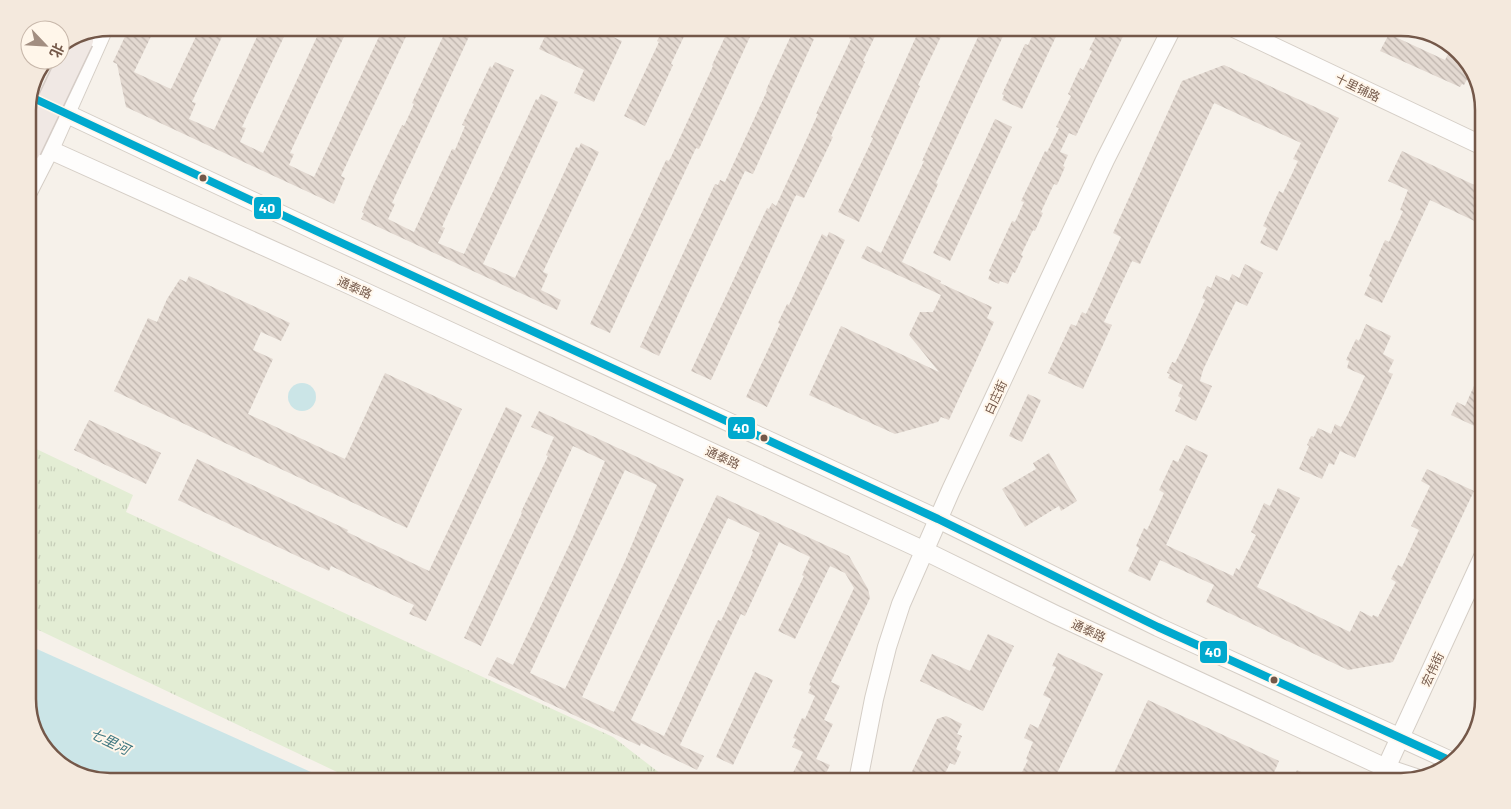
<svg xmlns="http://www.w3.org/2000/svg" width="1511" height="809" font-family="Barlow,'Noto Sans SC',sans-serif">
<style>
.park{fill:url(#park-tufts)}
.water{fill:#cbe5e7}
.building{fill:url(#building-back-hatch);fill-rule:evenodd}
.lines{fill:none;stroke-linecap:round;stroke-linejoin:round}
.minor-casing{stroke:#d5cec6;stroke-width:20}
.minor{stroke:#fefdfc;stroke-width:18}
.highway-bridge-casing{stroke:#d5ccc6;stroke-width:29;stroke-linecap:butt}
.highway-bridge{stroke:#f0e8e4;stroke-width:26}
.bus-1-casing{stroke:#fff6ea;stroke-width:11}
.bus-1{stroke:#00a9ce;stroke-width:8}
.bus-dot{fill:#745849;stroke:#fff6ea;stroke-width:2}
.labels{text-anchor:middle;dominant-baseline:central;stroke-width:4;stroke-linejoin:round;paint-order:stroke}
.street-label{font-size:12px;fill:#745849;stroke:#fff6ea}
.water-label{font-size:14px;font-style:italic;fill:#407881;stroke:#fff6ea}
.rim{fill:none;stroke:#745849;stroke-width:2.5}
.line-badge{stroke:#fff6ea;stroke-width:2}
.badge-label{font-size:14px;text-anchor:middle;font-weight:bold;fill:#fff}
</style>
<defs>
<pattern id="park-tufts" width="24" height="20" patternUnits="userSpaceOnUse" patternTransform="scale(1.25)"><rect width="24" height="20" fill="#e3edd4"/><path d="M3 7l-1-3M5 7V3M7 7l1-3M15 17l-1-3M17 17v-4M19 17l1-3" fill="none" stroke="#c6cdb8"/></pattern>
<pattern id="building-back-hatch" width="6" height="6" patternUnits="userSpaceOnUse" patternTransform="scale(1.25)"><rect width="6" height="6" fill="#e3d9d1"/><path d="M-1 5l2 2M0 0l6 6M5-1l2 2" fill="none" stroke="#bdb3ac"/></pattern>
</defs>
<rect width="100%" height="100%" fill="#f6f1ea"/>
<path class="park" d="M28,445L133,495L126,512L613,737L670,781H356L28,625Z"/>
<g class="water">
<circle cx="302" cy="397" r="14"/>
<path d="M28,645L331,781H110L73,773L41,745L28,705Z"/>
</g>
<g class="building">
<path d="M129,28H155L134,72L171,89L200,28H226L192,102L196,103L189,119L214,130L261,28H288L242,127L246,128L240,142L263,153L321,28H348L290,153L294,154L289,165L314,177L383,28H410L341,176L345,178L334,204L126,107L117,64L113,62Z"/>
<path d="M447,28H473L392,203L395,204L388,219L414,232L452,149L455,150L465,126L462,125L490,66L492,68L495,62L514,70L442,227L445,228L438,243L464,254L536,99L538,100L541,94L558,102L483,264L515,278L576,147L579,148L581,143L599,152L543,272L548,274L541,290L561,300L557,310L361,219L364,213L362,212L374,184L402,125L404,126L414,104L412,103Z"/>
<path d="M549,28H593L622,41L594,102L574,93L584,70L539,49Z"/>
<path d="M663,28H688L671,64L673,65L645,126L624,116L659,42L657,41Z"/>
<path d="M729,28H754L699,149L696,148L610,333L590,324L666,160L669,161L671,157L713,66L712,65Z"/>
<path d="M854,28H879L863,61L865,62L831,136L833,137L804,198L796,195L711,380L691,371L767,208L769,209L772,203L776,206L818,114H816L851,39L849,38Z"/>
<path d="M920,28H945L918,85L920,86L859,222L838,212L873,138L871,137Z"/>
<path d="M982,28H989L1004,34L936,183L938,184L902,262L941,281L940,283L992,307L987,318L994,322L949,420L941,417L938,422L895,434L809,395L841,326L939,372L909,335L920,312H933L941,295L861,258L867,246L881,253L924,161H922Z"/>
<path d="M1036,28H1060L1022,109L1002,100L1004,95L1002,94L1025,44L1028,45Z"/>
<path d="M1077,28H1127L1076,136L1069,133L1060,152L1068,155L1063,166L1065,167L1057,185L1054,184L1041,212L1043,213L1035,231L1033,230L1021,255L1023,256L1015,273L1013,272L1008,284L1000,281L999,284L988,279L991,272L989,271L1012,221L1015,222L1024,202L1021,201L1045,151L1047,152L1059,128L1056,127L1071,96L1068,94L1080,68L1083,70L1092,51L1089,50L1096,36Z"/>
<path d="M794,29L814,39L753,174L745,171L659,356L640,347L715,184L718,185L720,180L725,182L767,91L766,90Z"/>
<path d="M1389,34L1445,60L1451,48L1470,64L1472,70L1464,85L1462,84L1460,87L1380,51Z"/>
<path d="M1224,65L1339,118L1277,251L1260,243L1267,228L1263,226L1279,191L1283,193L1298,161L1293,159L1301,143L1214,103L1140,264L1132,261L1104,322L1112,325L1083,389L1048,373L1071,324L1076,326L1082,312L1086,314L1121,237L1113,233L1182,81Z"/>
<path d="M995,119L1012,127L950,261L933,253Z"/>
<path d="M1402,151L1483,189V225L1430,200L1382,303L1364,295L1372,278L1369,276L1385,240L1389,242L1403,211L1400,210L1408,190L1388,181Z"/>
<path d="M829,232L845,240L767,407L746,397L780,324L778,323L787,304L789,305L822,234L827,237Z"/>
<path d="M1245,264L1263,273L1247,306L1236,301L1203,370L1200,381L1212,386L1196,421L1175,411L1181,398L1178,396L1183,385L1168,378L1170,374L1167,373L1172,362L1175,363L1185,343L1205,300L1202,298L1207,286L1211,288L1216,275L1229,281L1232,274L1239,278Z"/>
<path d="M189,276L290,323L281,341L261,332L253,350L273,359L248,414L345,459L385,373L462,409L407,528L114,391L148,318L157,322L167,299L180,279L186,282Z"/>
<path d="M1366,324L1391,336L1383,354L1394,360L1388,372L1393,374L1355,458L1340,451L1334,465L1329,463L1322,479L1299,469L1309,446L1307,445L1311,436L1314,437L1318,428L1331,434L1335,424L1341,427L1348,414L1365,376L1347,368L1349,361L1346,360L1356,339L1359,341Z"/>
<path d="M1483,366V430L1451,415L1457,402L1465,406Z"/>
<path d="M1028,394L1041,400L1022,442L1009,436Z"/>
<path d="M506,407L522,415L426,621L409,614L414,605L331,566L329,571L178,500L197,459L348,530L347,532L429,571Z"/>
<path d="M539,411L684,479L582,697L614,712L717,495L849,556L868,589L870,598L831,682L840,686L824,720L833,724L816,759L830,765L822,782H797L790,779L803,752L792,747L796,739L793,738L802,718L805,719L815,696L808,693L811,686L809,685L854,588L845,573L830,566L795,639L778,631L804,576L802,575L810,557L779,542L745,616L741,614L680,745L704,756L697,770L641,743L640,746L488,675L497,657L513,665L573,537L605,461L573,446L481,646L464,638L522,513L521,512L548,456L546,455L554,437L531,427ZM625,470L657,485L625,561L565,689L530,673ZM728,518L760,533L752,551L753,552L721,621L718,620L664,736L631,720Z"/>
<path d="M89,420L161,453L146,484L74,450Z"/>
<path d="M1186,445L1208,455L1166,545L1233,576L1236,568L1239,570L1256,535L1251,532L1264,503L1270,506L1278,488L1300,498L1257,587L1350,632L1360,611L1372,617L1373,615L1378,617L1396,582L1391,579L1398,565L1402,567L1419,530L1411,526L1430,486L1421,481L1427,469L1474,491L1393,662L1348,670L1206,602L1214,585L1160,560L1150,581L1128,571L1139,548L1136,546L1144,528L1147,530L1164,493L1159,490L1173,460L1178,462Z"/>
<path d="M1049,453L1077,501L1061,511L1059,506L1025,527L1002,489L1036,469L1033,463Z"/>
<path d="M988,634L1014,646L983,711L920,681L932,654L970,671Z"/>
<path d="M1058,653L1103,674L1053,782H1017L1028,760L1026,759L1033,742L1024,738L1030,724L1038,728L1051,699L1043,695L1056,667L1052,666Z"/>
<path d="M755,672L773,680L733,765L716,757Z"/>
<path d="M1148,700L1279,761L1270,782H1110Z"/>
<path d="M946,716L962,724L957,734L962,736L956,749L961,752L955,765L950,763L941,782H907L937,719Z"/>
<path d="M1297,770L1322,782H1292Z"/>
</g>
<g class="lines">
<defs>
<g id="minor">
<path d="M1234,28L1483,146"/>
<path d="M31,97L329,237L938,519L1158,627L1451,761"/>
<path d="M28,140L350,285L925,551L1056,615L1386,768L1416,778"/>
<path d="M28,192L50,149L103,30"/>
<path d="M858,781L874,699L887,647L901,604L951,490L1105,160L1172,28"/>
<path d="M1380,781L1483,557"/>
</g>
</defs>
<use href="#minor" class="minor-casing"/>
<use href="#minor" class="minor"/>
<defs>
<path id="highway-bridge" d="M28,149L80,40"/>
</defs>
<use href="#highway-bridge" class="highway-bridge-casing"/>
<use href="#highway-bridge" class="highway-bridge"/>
<defs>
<path id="bus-1" d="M31,97L329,237L938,519L1158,627L1451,761"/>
</defs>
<use href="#bus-1" class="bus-1-casing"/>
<use href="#bus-1" class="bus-1"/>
</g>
<g class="bus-dot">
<circle cx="203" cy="178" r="4.5"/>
<circle cx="764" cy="438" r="4.5"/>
<circle cx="1274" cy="680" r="4.5"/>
</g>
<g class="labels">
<g class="street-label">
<text transform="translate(1358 87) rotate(26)">十里铺路</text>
<text transform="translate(355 287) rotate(24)">通泰路</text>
<text transform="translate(995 397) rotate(-65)">白庄街</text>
<text transform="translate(723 457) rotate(25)">通泰路</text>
<text transform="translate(1089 630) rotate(25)">通泰路</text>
<text transform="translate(1432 669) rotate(-65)">宏伟街</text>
</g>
<g class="water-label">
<text transform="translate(110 741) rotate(26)">七里河</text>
</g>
</g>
<path d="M0 0H1511V809H0ZM110 36H1401A74 74 0 0 1 1475 110V699A74 74 0 0 1 1401 773H110A74 74 0 0 1 36 699V110A74 74 0 0 1 110 36Z" fill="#f4e9dd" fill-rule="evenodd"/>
<path class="rim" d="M110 36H1401A74 74 0 0 1 1475 110V699A74 74 0 0 1 1401 773H110A74 74 0 0 1 36 699V110A74 74 0 0 1 110 36Z"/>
<g class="line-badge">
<rect x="253" y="196" width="29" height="24" rx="5" fill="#00a9ce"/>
<rect x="727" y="416" width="29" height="24" rx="5" fill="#00a9ce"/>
<rect x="1199" y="640" width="29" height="24" rx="5" fill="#00a9ce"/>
</g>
<g class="badge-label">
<text x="267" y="213">40</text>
<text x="741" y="433">40</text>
<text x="1213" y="657">40</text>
</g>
<g transform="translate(45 45) rotate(115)"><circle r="24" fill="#fff6ea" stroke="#c7b7aa"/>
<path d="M0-4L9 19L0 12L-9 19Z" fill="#a28e81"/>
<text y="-8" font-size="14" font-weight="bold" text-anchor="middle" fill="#745849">北</text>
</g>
</svg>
